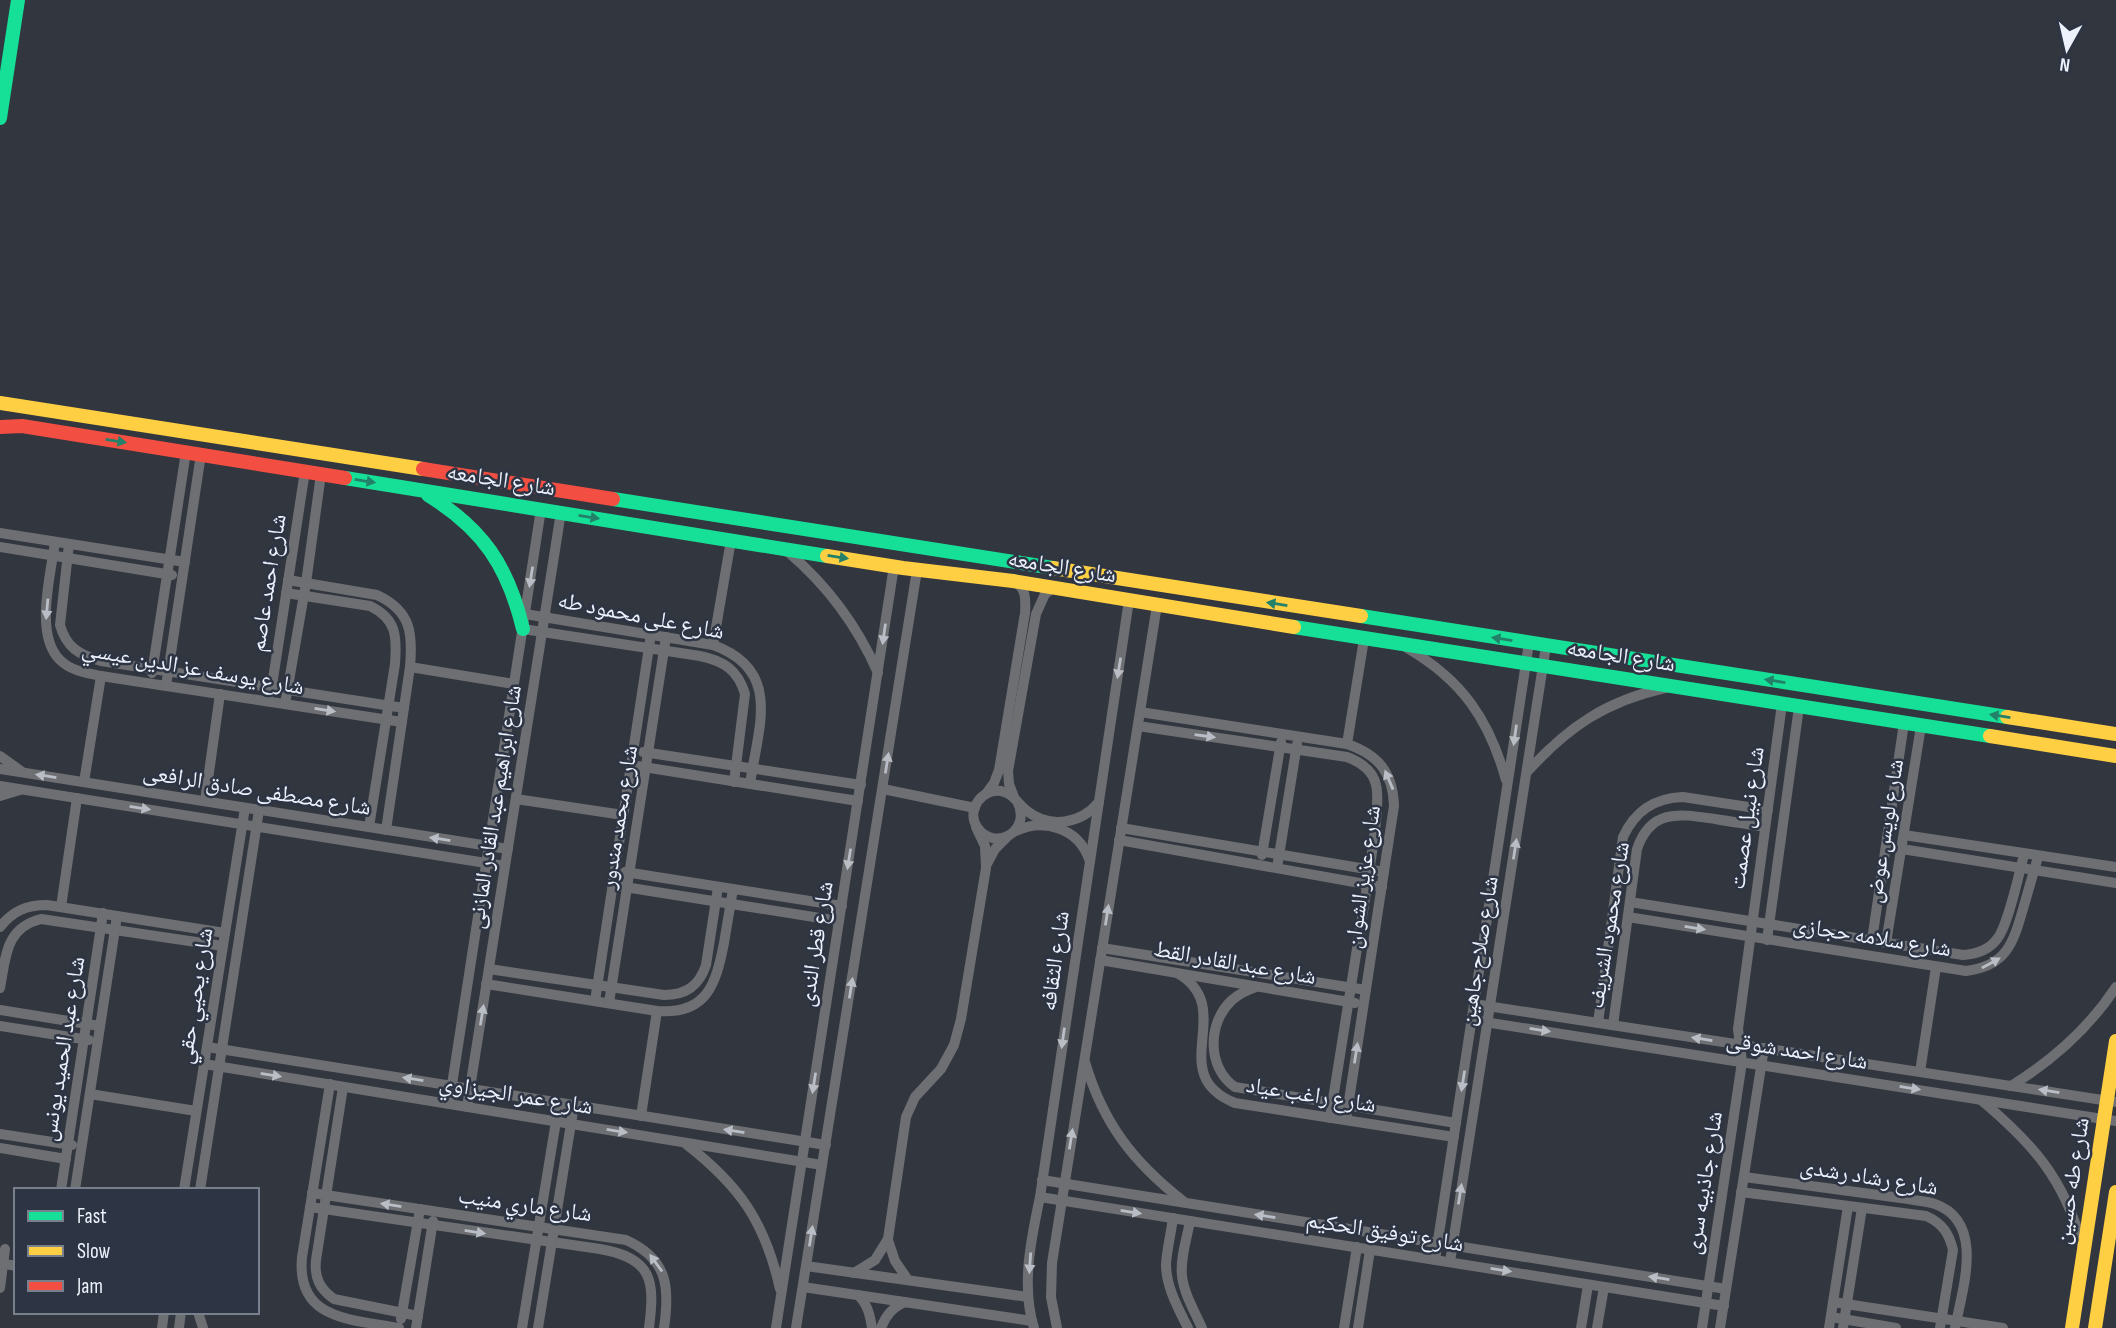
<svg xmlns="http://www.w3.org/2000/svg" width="2116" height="1328" font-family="'Sofia Sans Condensed','Noto Naskh Arabic',sans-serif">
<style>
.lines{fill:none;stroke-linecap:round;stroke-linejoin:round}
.street{stroke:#6d6f73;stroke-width:10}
.fast{stroke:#16e098;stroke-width:14}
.slow{stroke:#ffcf43;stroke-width:14}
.jam{stroke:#f24e42;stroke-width:14}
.oneway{fill:#23816a}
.oneway2{fill:#b9bdc5}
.labels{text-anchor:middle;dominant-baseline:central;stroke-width:5;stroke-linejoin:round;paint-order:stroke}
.street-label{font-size:23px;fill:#ecf1fb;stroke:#2d3444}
</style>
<rect width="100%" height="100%" fill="#32363f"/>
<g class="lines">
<g class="street">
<path d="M0,533L185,562"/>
<path d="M55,542C51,574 34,635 60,660C71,671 87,673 101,676L402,722"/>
<path d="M69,544L60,625C66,647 79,655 101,661L404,708"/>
<path d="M0,547L172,575"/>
<path d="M784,551L788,552C828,586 857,625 878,673"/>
<path d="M288,580L377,595C411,611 413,633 410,667L386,830"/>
<path d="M286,593L370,606C397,619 397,637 395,664L369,827"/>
<path d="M525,614L713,645C783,670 758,727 750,784"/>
<path d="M523,629L700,656C724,661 738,670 745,694L734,782"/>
<path d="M713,645L731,540"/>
<path d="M1407,648C1462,680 1489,719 1506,780"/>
<path d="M410,667L514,684"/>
<path d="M152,673L186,452"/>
<path d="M166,686L201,454"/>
<path d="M271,692L305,471"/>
<path d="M285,704L306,583L321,474"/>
<path d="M1140,712L1347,744C1379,755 1393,773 1394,806L1346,1120"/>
<path d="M1138,726L1347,757C1360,762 1373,770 1376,785C1381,804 1370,864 1367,886C1355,963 1342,1041 1330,1118"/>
<path d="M1347,744L1364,639"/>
<path d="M643,752L861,785"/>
<path d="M0,756L21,771"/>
<path d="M631,765L858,801"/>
<path d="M0,769L508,849"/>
<path d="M1528,771C1568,727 1606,701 1665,688"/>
<path d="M84,782L101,676"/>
<path d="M0,786L505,866"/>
<path d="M883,789L975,808"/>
<path d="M986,794L994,783L999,770L1025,613C1026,600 1026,587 1014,581"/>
<path d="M0,796L20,790"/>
<path d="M1014,797L1009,784L1008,771L1036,614L1045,594L1053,588"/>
<path d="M516,799L623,815"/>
<path d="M205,801L220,694"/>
<path d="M1017,801C1033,831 994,853 977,827C966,810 982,788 1001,791C1013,793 1018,804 1027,811C1050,829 1081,824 1099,802"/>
<path d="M1121,828L1384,872"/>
<path d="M1016,831C1044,818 1078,828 1089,859"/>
<path d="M1904,835L2116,867"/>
<path d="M1119,840L1382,887"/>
<path d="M1902,849L2116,883"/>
<path d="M1262,855L1281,742"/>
<path d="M987,864L995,849L1007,837"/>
<path d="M1277,868L1297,744"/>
<path d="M625,872L842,906"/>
<path d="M612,885L839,921"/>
<path d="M1630,902L1963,955C1977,954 1989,950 1997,939C2008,926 2019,873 2024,855"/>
<path d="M61,907L77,798"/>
<path d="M1628,917L1966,971C2006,966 2013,944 2023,909C2028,892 2033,874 2038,857"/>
<path d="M0,927C13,911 26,905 47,905L225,933"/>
<path d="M1767,940L1799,707"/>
<path d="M1872,940L1904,723"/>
<path d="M1886,943L1921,726"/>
<path d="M1102,948L1366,990"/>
<path d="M1100,960L1355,1003"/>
<path d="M489,969L664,995C686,995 699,986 706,965L718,887"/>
<path d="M1177,973C1239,1008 1163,1074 1235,1103L1454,1137"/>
<path d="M486,984L657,1011C707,1015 716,984 724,943C727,925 730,907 733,889"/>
<path d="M1256,987C1247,990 1239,994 1232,1000C1207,1023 1207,1068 1235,1087L1456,1123"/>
<path d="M0,988C6,957 5,928 41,919L223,946"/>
<path d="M595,1001L651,634"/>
<path d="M609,1003L666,637"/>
<path d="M1474,1004L2116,1102"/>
<path d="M0,1010L100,1026"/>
<path d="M1472,1020L2116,1121"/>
<path d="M1598,1023L1623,837C1635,811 1654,798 1683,797L1768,810"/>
<path d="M1613,1025L1637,849C1651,808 1680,814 1715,819C1732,822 1749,824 1765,827"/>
<path d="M0,1026L89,1040"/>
<path d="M207,1047L826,1145"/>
<path d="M1085,1062C1103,1123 1133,1162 1183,1201"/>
<path d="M204,1064L822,1165"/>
<path d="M1920,1072L1936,967"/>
<path d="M330,1084L302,1257C296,1321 352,1319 399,1328"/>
<path d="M2011,1086C2053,1060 2089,1028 2116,987"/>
<path d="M343,1087L316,1260C314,1278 320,1289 334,1299L418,1316"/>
<path d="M90,1094L196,1111"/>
<path d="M1981,1100C2032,1143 2064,1178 2082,1245"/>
<path d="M449,1104L541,509"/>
<path d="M467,1107L561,512"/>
<path d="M641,1116L657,1011"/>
<path d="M0,1134L72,1145"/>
<path d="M686,1144C740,1186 765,1222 780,1289"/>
<path d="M0,1148L66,1159"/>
<path d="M1744,1177L1908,1199C1916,1201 1926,1201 1935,1204C1986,1222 1962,1290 1955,1328"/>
<path d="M1042,1180L1726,1289"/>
<path d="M61,1190L103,913"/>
<path d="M75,1190L117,916"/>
<path d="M184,1190L245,808"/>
<path d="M200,1190L259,810"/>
<path d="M1741,1192L1926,1216C1942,1223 1949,1233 1953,1250L1940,1328"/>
<path d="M312,1193L626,1240C668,1259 670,1287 664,1328"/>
<path d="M1040,1197L1724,1306"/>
<path d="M310,1207L600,1249C653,1258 655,1281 649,1328"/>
<path d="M1173,1218C1171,1233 1167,1249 1166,1264C1166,1287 1178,1308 1188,1328"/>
<path d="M1190,1221C1187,1238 1180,1258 1182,1276C1184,1294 1195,1312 1202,1328"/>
<path d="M888,1240L895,1261L908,1280"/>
<path d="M1435,1260L1529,643"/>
<path d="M1450,1262L1546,646"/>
<path d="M0,1263L16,1266"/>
<path d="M806,1266L1028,1297"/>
<path d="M854,1273L875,1260L888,1239L906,1117L915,1097L941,1069L954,1045L961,1019L986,868L985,846L976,827"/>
<path d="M803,1287L1032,1321"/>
<path d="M0,1288L5,1249"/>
<path d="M858,1295C868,1305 870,1315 872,1328"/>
<path d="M1833,1302L2003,1328"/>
<path d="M198,1312L203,1328"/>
<path d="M1831,1317L1896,1328"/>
<path d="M401,1319L420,1209"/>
<path d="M162,1328L164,1312"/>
<path d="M179,1328L181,1312"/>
<path d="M416,1328L433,1221"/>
<path d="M522,1328L559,1103"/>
<path d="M538,1328L574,1105"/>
<path d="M776,1328L894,566"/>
<path d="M796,1328L917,570"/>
<path d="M881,1328C886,1315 892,1308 905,1302"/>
<path d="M1034,1328C1021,1286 1031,1239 1040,1197L1129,600"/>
<path d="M1057,1328L1051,1297L1052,1263L1157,605"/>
<path d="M1344,1328L1357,1247"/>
<path d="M1358,1328L1370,1250"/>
<path d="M1581,1328L1588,1285"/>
<path d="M1597,1328L1604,1287"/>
<path d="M1702,1328L1742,1062L1738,1029L1782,704"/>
<path d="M1720,1328L1764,1048"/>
<path d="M1829,1328L1848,1206"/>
<path d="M1843,1328L1862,1208"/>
</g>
<g class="fast">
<path d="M0,118L18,0"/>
<path d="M345,478L827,556"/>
<path d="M428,495C483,529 508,566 523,629"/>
<path d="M613,499L1053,568"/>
<path d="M1361,616L2007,717"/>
<path d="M1294,627L1990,736"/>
</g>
<g class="slow">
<path d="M0,403L423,469"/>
<path d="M827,556L903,568L1013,581L1294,627"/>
<path d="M1053,568L1361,616"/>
<path d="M2007,717L2116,734"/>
<path d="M1990,736L2116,756"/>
<path d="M2072,1328L2116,1041"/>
<path d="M2095,1328L2116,1192"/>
</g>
<g class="jam">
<path d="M0,427L22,426L345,478"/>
<path d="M423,469L613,499"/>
</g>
</g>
<defs><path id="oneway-solid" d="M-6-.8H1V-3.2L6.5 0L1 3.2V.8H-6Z" transform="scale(1.75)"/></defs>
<g class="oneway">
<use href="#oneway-solid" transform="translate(116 441) rotate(9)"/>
<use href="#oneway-solid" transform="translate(365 481) rotate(9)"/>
<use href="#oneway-solid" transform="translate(589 517) rotate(9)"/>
<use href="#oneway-solid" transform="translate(838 557) rotate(9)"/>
<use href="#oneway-solid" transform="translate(1277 604) rotate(-171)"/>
<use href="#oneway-solid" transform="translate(1502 639) rotate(-171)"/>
<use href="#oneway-solid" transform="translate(1775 681) rotate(-171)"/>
<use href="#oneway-solid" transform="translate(2000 716) rotate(-171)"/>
</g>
<g class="oneway2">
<use href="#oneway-solid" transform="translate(531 577) rotate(99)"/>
<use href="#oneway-solid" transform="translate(47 609) rotate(95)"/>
<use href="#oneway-solid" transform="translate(884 634) rotate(98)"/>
<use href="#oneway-solid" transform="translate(1119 668) rotate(99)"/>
<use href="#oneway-solid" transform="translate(325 710) rotate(9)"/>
<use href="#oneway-solid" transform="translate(1515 735) rotate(98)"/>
<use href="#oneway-solid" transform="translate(1205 736) rotate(8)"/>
<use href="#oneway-solid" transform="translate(887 763) rotate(-81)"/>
<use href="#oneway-solid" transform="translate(46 776) rotate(-171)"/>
<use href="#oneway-solid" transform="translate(1389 780) rotate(-113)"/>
<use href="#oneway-solid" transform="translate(140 808) rotate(9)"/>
<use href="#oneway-solid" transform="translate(440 839) rotate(-171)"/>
<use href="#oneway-solid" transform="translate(1515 849) rotate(-81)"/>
<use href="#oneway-solid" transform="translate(849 859) rotate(99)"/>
<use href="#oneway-solid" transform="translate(1107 915) rotate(-81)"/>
<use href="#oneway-solid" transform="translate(1695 928) rotate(9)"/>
<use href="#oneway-solid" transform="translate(1991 963) rotate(-29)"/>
<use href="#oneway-solid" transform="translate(851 988) rotate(-81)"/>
<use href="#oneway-solid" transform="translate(482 1015) rotate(-81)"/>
<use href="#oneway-solid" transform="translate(1540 1030) rotate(9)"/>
<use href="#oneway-solid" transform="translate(1063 1038) rotate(98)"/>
<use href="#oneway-solid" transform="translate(1702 1039) rotate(-171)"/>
<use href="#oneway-solid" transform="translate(1356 1053) rotate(-81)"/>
<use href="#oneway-solid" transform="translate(271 1075) rotate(9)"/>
<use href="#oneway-solid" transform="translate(413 1079) rotate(-171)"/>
<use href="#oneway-solid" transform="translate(1463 1081) rotate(99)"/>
<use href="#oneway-solid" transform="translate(814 1083) rotate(99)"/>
<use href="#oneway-solid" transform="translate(1910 1088) rotate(9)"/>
<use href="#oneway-solid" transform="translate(2049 1091) rotate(-171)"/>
<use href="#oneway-solid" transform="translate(617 1131) rotate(9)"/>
<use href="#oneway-solid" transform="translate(734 1131) rotate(-171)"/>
<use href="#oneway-solid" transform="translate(1071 1139) rotate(-81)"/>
<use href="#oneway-solid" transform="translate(1460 1194) rotate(-81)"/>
<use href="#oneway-solid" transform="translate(391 1205) rotate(-171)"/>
<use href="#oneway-solid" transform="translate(1131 1212) rotate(9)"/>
<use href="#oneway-solid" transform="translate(1265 1216) rotate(-171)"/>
<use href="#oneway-solid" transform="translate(475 1232) rotate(9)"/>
<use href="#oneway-solid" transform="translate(811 1236) rotate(-81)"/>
<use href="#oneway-solid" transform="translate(656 1263) rotate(-126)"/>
<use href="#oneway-solid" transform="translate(1030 1263) rotate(94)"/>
<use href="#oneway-solid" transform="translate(1501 1270) rotate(9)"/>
<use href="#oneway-solid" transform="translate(1659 1278) rotate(-171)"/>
</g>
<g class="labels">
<g class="street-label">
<text transform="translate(501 480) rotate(9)">شارع الجامعه</text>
<text transform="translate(1062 567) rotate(9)">شارع الجامعه</text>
<text transform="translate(268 583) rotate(-81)">شارع احمد عاصم</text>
<text transform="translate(641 616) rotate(11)">شارع على محمود طه</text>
<text transform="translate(1621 656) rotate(9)">شارع الجامعه</text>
<text transform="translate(193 668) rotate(10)">شارع يوسف عز الدين عيسي</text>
<text transform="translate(257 790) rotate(9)">شارع مصطفى صادق الرافعى</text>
<text transform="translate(495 807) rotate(-81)">شارع ابراهيم عبد القادر المازنى</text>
<text transform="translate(619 817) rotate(-81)">شارع محمد مندور</text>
<text transform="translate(1747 818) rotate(-82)">شارع نبيل عصمت</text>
<text transform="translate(1885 831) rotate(-81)">شارع لويس عوض</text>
<text transform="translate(1363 877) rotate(-82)">شارع عزيز الشوان</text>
<text transform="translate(1609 925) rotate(-81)">شارع محمود الشريف</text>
<text transform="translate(1872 937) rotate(9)">شارع سلامه حجازى</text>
<text transform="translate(816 944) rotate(-81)">شارع قطر الندى</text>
<text transform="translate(1479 951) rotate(-81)">شارع صلاح جاهين</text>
<text transform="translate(1055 961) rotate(-82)">شارع الثقافه</text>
<text transform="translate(1235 963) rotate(10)">شارع عبد القادر القط</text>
<text transform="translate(195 996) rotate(-81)">شارع يحيي حقي</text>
<text transform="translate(63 1049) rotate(-81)">شارع عبد الحميد يونس</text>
<text transform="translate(1797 1051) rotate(9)">شارع احمد شوقى</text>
<text transform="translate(516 1095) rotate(9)">شارع عمر الجيزاوي</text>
<text transform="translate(1311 1095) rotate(9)">شارع راغب عياد</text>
<text transform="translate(1869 1177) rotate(9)">شارع رشاد رشدى</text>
<text transform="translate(2072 1181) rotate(-81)">شارع طه حسين</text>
<text transform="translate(1704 1183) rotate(-81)">شارع جاذبيه سرى</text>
<text transform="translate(525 1205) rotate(8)">شارع ماري منيب</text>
<text transform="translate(1385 1232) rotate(9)">شارع توفيق الحكيم</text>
</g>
</g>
<rect x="14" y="1188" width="245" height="126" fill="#2d3444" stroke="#79808d" stroke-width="2"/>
<rect x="28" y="1211" width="35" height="10" fill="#16e098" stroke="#79808d" stroke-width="2"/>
<text x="77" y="1223" font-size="21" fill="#ecf1fb">Fast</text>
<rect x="28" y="1246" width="35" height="10" fill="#ffcf43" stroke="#79808d" stroke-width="2"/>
<text x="77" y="1258" font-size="21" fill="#ecf1fb">Slow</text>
<rect x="28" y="1281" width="35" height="10" fill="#f24e42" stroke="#79808d" stroke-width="2"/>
<text x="77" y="1293" font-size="21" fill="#ecf1fb">Jam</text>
<g transform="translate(2067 49) rotate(188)" stroke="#2d3444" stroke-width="5" paint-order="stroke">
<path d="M0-5L12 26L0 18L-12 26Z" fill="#ecf1fb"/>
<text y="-10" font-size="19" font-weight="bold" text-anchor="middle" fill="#ecf1fb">N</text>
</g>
</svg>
